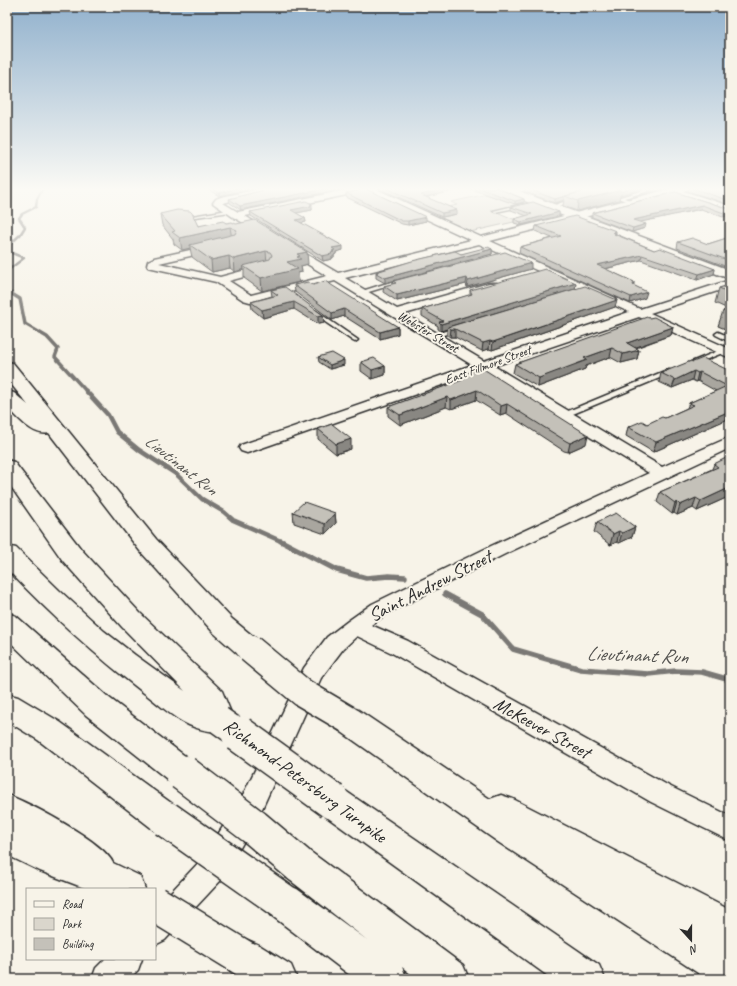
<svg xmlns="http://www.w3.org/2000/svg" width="737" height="986" font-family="Caveat,sans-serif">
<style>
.green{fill:#dad6cc;stroke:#82807c}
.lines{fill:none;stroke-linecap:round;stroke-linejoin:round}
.stream-far3{stroke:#7a7874;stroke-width:2.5}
.stream-far2{stroke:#7a7874;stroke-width:3.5}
.stream-far1{stroke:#7a7874;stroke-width:4.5}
.stream{stroke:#7a7874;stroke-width:5.5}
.lane-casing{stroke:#2b2b2b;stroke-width:3}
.street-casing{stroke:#2b2b2b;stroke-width:3}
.secondary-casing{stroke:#2b2b2b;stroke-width:3}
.highway-casing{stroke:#2b2b2b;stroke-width:3}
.lane{fill:#f7f3e8;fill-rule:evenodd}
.street{fill:#f7f3e8;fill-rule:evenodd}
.secondary{fill:#f7f3e8;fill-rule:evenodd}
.highway{fill:#f7f3e8;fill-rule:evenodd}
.highway-bridge-far1-casing{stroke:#2b2b2b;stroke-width:30;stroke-linecap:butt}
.highway-bridge-casing{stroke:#2b2b2b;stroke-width:38;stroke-linecap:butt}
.highway-bridge-far1{stroke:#f7f3e8;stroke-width:27}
.highway-bridge{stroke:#f7f3e8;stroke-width:35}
.wall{fill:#a9a69f;stroke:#2b2b2b}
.shaded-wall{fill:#898782;stroke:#2b2b2b}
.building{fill:#c4c1b9;stroke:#2b2b2b}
.labels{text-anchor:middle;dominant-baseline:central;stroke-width:4;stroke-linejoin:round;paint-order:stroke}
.far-street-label{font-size:13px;fill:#2b2b2b;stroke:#f7f3e8}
.water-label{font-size:17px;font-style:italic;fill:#53524f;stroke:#f7f3e8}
.near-street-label{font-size:19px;fill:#2b2b2b;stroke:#f7f3e8}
.near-water-label{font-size:20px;font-style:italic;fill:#53524f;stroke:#f7f3e8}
</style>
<rect width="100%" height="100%" fill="#f7f3e8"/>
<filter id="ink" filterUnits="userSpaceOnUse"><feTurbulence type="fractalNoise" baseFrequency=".025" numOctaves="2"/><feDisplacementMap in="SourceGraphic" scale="8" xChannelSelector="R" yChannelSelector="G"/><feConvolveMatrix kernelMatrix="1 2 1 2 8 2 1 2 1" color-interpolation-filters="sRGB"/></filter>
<g filter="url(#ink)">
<path class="green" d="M501,191L533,203L497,212L518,221L470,232L426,212L457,205L451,202Z"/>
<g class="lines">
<g class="stream-far3">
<path d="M7,247L20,235L25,227L19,218L22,214L36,207L37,199L43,188"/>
<path d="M7,251L24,258L7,271"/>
</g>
<path class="stream-far2" d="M7,291L20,299L25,324L47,337L58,349L55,357L87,392"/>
<path class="stream-far1" d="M86,391L108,415L117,432L139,450L176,474L202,499L224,512L233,520L283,542"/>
<g class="stream">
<path d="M281,541L337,570L366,578L389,576L405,577"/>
<path d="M445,594L482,614L513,649L581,669L648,674L676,671L702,672L730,680"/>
</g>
<defs>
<g id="lane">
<path d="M651,188L656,189L624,198L633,201V203L617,198Z"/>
<path d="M572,199L576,200L553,208L549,207Z"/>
<path d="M523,204L525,205V206L495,212L493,211Z"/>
<path d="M228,210H230V212L182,219L180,218Z"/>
<path d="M403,278L406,280L405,281L362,294L359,292Z"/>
<path d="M312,311H316L358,340L355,342L353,341L312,313Z"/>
<path d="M457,327L460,329L459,330L434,338L431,336Z"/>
<path d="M718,332L730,337V342L716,335L715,334Z"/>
<path d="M723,349L725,350V352L695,364L693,365L689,363Z"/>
<path d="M667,370H670L674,372L568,416H565L561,414Z"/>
</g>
<g id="street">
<path d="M264,188H282L223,203L238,212L356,188H374L481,237L673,188H691L683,191L730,206V212L674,194L490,241L640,309L730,280V287L650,313L730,349V358L639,317L494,366L662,467L730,437V448L505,554L386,614L371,625L408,641L669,786L730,816V841L651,802L392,653L357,636L343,649L321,678L261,811L223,878L165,940L155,945V909L203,858L243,795L304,668L327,637L348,621L372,604L491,546L649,473L482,371L253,451L247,453L241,451L239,448L241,445L472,365L335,281L250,302L243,300L216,282L148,267L147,265L148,261L154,258L213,245L217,246L218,248L217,250L159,263L220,277L265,265L269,266L270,268L269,270L229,281L251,295L327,276L284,250L283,248L284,246H292L338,273L471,240L366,191L245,216L269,231L271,233L266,236L233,217L213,203L216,199L221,197ZM479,244L629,312L484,361L405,314L497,287L499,285L497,283H489L397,309L345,278Z"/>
<path d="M514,188H531L509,195L505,192L506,190Z"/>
<path d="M105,959H142L138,970L129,979H92L96,968Z"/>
</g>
<path id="secondary" d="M495,188H511L730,270V279L496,190Z"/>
<g id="highway">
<path d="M7,362L13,363L156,539L232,619L260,642L264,649L260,656L250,659L240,656L214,633L140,551L49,433C33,437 18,417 7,407V391L14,393L28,405L7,379Z"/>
<path d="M7,460L14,462L81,549L140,613L222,691L234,720L230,729C216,734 203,731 189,725C173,718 158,703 144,693C95,655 50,614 7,569V546L16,548L59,590L104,631L135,655L185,691L122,627L63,561L7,481Z"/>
<path d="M7,613L16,616L108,697L194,763L199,773L194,783L183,787L172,783L86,715L7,639Z"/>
<path d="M7,694L18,697L60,722L178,808L183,819L178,830L166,835L154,830L38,740L7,721Z"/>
<path d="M347,706L358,710L490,799L501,795L513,799L730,910V979H707L498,842L336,728L332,719L336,710Z"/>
<path d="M332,786L344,790L599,965L605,979H552L320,812L315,801L320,790Z"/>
<path d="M7,795C30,803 104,842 113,863L140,876L145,889H87L40,871L7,855Z"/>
<path d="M299,848L312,853L463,965L469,979H417L402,967L407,979H355L271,915L266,902L271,889L284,884L297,889L367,940L286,877L281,865L286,853Z"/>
<path d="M245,939L259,945L291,965L297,979H241L231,973L225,959L231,945Z"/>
</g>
</defs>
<use href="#lane" class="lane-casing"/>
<use href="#street" class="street-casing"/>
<use href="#secondary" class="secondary-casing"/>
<use href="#highway" class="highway-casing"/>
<use href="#lane" class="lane"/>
<use href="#street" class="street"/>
<use href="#secondary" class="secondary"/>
<use href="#highway" class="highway"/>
<defs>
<g id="highway-bridge-far1">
<path d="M250,649L303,693L347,719"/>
<path d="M219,720L240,735"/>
</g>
<g id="highway-bridge">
<path d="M239,734L332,801"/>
<path d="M183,773L254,827L299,865"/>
<path d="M166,819L284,902"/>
<path d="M155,904L245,959"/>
</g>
</defs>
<use href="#highway-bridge-far1" class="highway-bridge-far1-casing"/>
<use href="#highway-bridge" class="highway-bridge-casing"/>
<use href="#highway-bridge-far1" class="highway-bridge-far1"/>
<use href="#highway-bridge" class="highway-bridge"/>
</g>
<g class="wall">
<path d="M209,188H255L219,196L209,190Z"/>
<path d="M272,188H347L241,210L230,203L229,199Z"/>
<path d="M378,188H465L427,197L457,214L442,217Z"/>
<path d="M468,188H497L524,199V202L515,204Z"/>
<path d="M525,188H572L577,193L582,191L577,188H644L620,195L619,200L577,211L563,206L564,200L555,203L525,192Z"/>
<path d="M688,188H730V205L688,191Z"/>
<path d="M675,192L730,209L723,217L701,209L639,222L645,228L632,232L592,217V213Z"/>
<path d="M346,193L426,221L408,225L402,224L346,197Z"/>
<path d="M511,207L559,212V216L521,225L514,223V219L527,216L511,210Z"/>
<path d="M312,208V210L296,213L305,218L306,222L301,223L343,250L336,252V254L334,255V257H332V259L323,261L251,216L250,212Z"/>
<path d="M160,214L198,226L226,223L308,264L301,266L302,272L298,273L299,282L262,291L244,278V269L235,272L230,268L212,272L192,257L190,248L182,250L174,244L173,239L162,225Z"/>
<path d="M536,226L616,231V234L654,250L715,269L714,274L697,280L641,260L605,269L634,282V286L645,298L630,303L519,253L520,247L552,238L535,231Z"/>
<path d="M730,237V268L677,248L678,242L708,244Z"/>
<path d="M492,249V254L385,283L376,278V272L461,254Z"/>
<path d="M531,269L467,287L466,284L397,301L383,292L384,286L392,284L393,281Z"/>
<path d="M576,283L575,289L617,300L615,307L492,350L489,349L482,351L455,337H450L447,335V329L441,331L438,329V326L422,316V309L470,295V290Z"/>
<path d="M294,285H313L398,327V334L380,339L344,316L332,320L295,292Z"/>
<path d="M730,285V331L718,326L723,311L728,309L715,303L719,288Z"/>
<path d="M271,290L323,315L324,323L318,324L294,309L263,318L252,309L251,302L272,296Z"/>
<path d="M649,318L673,327L671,335L636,348L639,350L637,359L621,363L610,357L586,366L585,369L538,387L513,373L515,364Z"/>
<path d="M318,357L344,365L330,369L319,362Z"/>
<path d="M361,362L385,366V375L372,379L361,371Z"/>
<path d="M693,362L730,371V418L653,452L626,436L628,427L647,424L665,418L687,408L689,403L716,391L698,381L696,382L692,380L672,388L659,382L661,373Z"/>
<path d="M460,375L586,444L568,452L564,451L506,413L500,415L476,400L451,409L446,407L400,425L388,416V407L458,382V378L460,377Z"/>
<path d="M318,429L351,449L336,454L318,439Z"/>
<path d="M730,460V501L726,498L697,511L693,508L677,515L674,513L672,514L657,502L660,492L712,469L714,464Z"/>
<path d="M293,512L335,513L336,523L325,534L294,523Z"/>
<path d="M597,522L635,527L632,537L619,543L617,542L610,545L594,532Z"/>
</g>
<g class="shaded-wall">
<path d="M238,188H255L219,196V193Z"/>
<path d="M329,188H347L241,210L240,206Z"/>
<path d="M450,188H465L421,198V195Z"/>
<path d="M632,188H644L620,195L619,200L577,211L578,201L621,190Z"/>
<path d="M652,188H666L647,193L648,189Z"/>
<path d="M564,196V200L555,203V199Z"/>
<path d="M524,199V202L515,204V201Z"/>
<path d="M312,204V210L291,214V210Z"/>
<path d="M702,205L701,209L632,224L633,220Z"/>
<path d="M457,210V214L442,217V213Z"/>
<path d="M559,212V216L521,225V222Z"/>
<path d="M730,212V215L723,217L724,213Z"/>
<path d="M426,217V221L408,225V221Z"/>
<path d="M305,218L306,222L296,224V220Z"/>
<path d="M646,224L645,228L632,232L633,228Z"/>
<path d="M230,227L232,239L190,245V248L182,250L180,238Z"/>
<path d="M343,246V250L336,252V254L334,255V257H332V259L323,261L322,256L332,248Z"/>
<path d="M492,249V254L385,283V278Z"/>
<path d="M266,251L267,264L243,266L244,269L235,272L234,259Z"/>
<path d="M307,252L308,264L301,266L302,272L298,273L299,282L262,291L261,278L287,262L297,254Z"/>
<path d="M642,255L641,260L596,271L597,265Z"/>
<path d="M229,256L230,268L212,272L211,260Z"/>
<path d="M531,263V269L467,287L468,281Z"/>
<path d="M715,269L714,274L697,280L699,274Z"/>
<path d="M467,278L466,284L397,301V295Z"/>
<path d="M576,283L575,289L448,327L447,329L441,331V324Z"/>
<path d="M647,292L645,298L630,303L631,297Z"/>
<path d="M617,300L615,307L492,350L493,342Z"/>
<path d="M294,302V309L263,318L262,310Z"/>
<path d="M344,309V316L332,320V313Z"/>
<path d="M323,315L324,323L318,324V316Z"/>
<path d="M398,327V334L380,339V332Z"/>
<path d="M673,327L671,335L625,351L627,343Z"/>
<path d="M451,329H455V337H450Z"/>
<path d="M490,341L489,349L482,351L483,343Z"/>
<path d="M612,348L610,357L586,366L585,369L538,387L539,378L584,358Z"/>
<path d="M639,350L637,359L621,363L623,354Z"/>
<path d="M344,360V365L330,369V365Z"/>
<path d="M385,366V375L372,379V370Z"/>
<path d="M694,371L692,380L672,388L675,380Z"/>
<path d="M700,372L698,381L696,382L698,373Z"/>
<path d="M477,390L476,400L451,409V400Z"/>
<path d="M447,397L446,407L400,425V415Z"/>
<path d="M507,404L506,413L500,415L501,406Z"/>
<path d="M730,411V418L653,452L656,442Z"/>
<path d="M588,435L586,444L568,452L570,443Z"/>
<path d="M351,439V449L336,454V444Z"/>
<path d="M729,488L726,498L697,511L701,501Z"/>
<path d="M696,498L693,508L677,515L680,505Z"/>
<path d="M677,502L674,513L672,514L675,503Z"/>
<path d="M335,513L336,523L325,534V524Z"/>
<path d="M635,527L632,537L619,543L622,533Z"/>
<path d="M619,531L617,542L610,545L613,534Z"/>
</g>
<g class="building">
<path d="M212,188H238L219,193Z"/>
<path d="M272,188H329L240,206L229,199Z"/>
<path d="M386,188H450L421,195L457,210L442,213Z"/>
<path d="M479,188H497L524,199L515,201Z"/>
<path d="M526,188H572L577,191L576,193L555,199Z"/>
<path d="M584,188H615L621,190L578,201L565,196L582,192Z"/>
<path d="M615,188H632L621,192V190Z"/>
<path d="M692,188H730V201Z"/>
<path d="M366,189L426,217L408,221H402L346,193Z"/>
<path d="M675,192L730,209V212L724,213L702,205L633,220L646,224L633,228L592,213Z"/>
<path d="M306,201L312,204L310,205L311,206L291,210L305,218L296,220L343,246L332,248L335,250L332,251L334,252L331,253L332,254L322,256L250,212Z"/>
<path d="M533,202L559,212L521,222L514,219L532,214L511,207Z"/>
<path d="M177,210L190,211L192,213L198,226L223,221L226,223L232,222L236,224L255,220L307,252L297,254L300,256L297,257L301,259L287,262L298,269L261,278L243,266L270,259L272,255L270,252L266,251L234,259L229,256L211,260L190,245L235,234L237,230L230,227L180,238L172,232L175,231L160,214Z"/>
<path d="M575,216L616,231L613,232L616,233L614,234L654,250L660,248L715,269L699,274L642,255L597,265L634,282L633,285L647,292L631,297L520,247L561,236L536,226Z"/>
<path d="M730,237V261L678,242L692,238L708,244Z"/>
<path d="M488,247L492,249L385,278L376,273H378L376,272L412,261L455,251L461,254Z"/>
<path d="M505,252L531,263L468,281L467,278L397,295L384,286L396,283L393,281Z"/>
<path d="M545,269L576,283L441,324L439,322L443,321L422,309L472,294L470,290Z"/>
<path d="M325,281L398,327L380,332L344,309L332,313L294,285L308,282L313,285Z"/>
<path d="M730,285V293L719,288Z"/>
<path d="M585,286L617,300L493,342L490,341L483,343L455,329H451L448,327Z"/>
<path d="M285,287L323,315L318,316L294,302L262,310L251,302L278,295L271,290Z"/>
<path d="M730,308V313L723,311Z"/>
<path d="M647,317L649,318L654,317L673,327L627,343L639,350L623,354L612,348L584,358L587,360L539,378L515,364Z"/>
<path d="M332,353L344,360L330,365L318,357Z"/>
<path d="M374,358L385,366L372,370L361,362Z"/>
<path d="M703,358L730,371V411L656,442L628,427L642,421L647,424L662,417L665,418L694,405L689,403L727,386L700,372L698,373L694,371L675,380L661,373L691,361L693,362Z"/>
<path d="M482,368L588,435L570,443L566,441L507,404L501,406L477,390L451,400L447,397L400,415L388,407L462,380L458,378L462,376L460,375Z"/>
<path d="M332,424L351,439L336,444L318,429Z"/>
<path d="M726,458L730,460V489L729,488L701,501L696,498L680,505L677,502L675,503L660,492L718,467L714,464Z"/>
<path d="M304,502L335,513L325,524L293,512Z"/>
<path d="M616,513L635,527L622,533L619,531L613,534L597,522Z"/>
</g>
</g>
<linearGradient id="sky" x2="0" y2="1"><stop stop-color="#91b1cd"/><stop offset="0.58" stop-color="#fbfaf5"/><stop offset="1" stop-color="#fbfaf5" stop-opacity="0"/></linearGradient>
<rect width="737" height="326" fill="url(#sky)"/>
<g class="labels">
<g class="far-street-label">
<text transform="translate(428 332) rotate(31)">Webster Street</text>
<text transform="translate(488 365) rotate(-20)">East Fillmore Street</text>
</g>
<g class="water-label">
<text transform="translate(181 465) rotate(38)">Lieutinant Run</text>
</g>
<g class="near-street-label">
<text transform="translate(430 586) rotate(-27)">Saint Andrew Street</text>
<text transform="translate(542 728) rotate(29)">McKeever Street</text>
<text transform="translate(305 781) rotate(36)">Richmond-Petersburg Turnpike</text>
</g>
<g class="near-water-label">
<text transform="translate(637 655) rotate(2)">Lieutinant Run</text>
</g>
</g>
<rect width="737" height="986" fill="none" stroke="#f7f3e8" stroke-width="24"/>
<rect x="12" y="12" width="713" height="962" fill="none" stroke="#2b2b2b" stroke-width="1.5" filter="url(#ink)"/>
<rect x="26" y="888" width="130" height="72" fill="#f7f3e8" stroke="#a5a39c"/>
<rect x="34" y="901" width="20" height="6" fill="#f7f3e8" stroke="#a5a39c"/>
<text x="62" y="908" font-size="12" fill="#2b2b2b">Road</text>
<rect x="34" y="918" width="20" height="12" fill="#dad6cc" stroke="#a5a39c"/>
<text x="62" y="928" font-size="12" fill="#2b2b2b">Park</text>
<rect x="34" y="938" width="20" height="12" fill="#c4c1b9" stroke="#a5a39c"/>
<text x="62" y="948" font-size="12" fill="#2b2b2b">Building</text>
<g transform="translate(691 940) rotate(159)" stroke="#f7f3e8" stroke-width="3" paint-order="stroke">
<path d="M0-3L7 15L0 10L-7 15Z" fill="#2b2b2b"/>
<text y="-6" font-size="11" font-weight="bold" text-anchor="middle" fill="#2b2b2b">N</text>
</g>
</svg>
